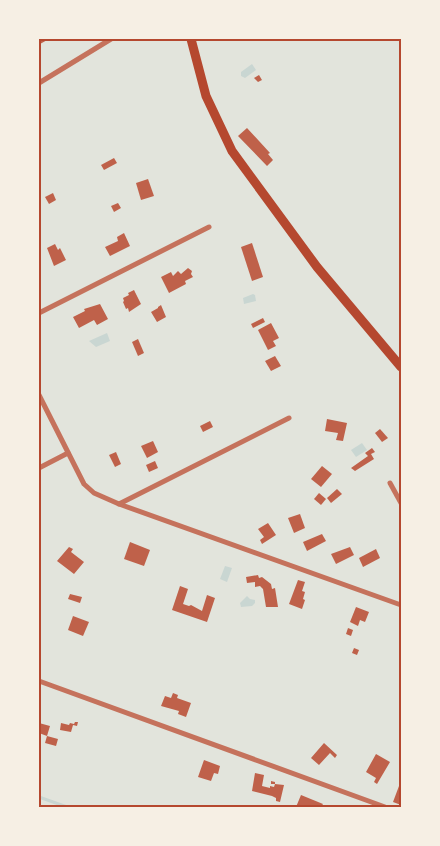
<svg xmlns="http://www.w3.org/2000/svg" width="440" height="846" font-family="'Archivo Narrow',sans-serif">
<style>
.green{fill:#e2e4dc}
.water{fill:#c9d6d2}
.lines{fill:none;stroke-linecap:round;stroke-linejoin:round}
.stream{stroke:#c9d6d2;stroke-width:3}
.building{fill:#bf614a}
.minor{stroke:#c5725c;stroke-width:5}
.primary{stroke:#b5482f;stroke-width:9}
.neatline{fill:none;stroke:#b5482f;stroke-width:2}
</style>
<rect width="100%" height="100%" fill="#f6efe4"/>
<rect class="green" x="39" y="39" width="362" height="768"/>
<g class="water">
<path d="M252,64L256,70L245,78L241,76V72Z"/>
<path d="M253,294L255,295L256,301L244,304L243,298Z"/>
<path d="M107,333L110,341L96,347L89,341Z"/>
<path d="M362,443L367,450L356,457L351,450Z"/>
<path d="M225,566L232,568L227,582L220,579Z"/>
<path d="M247,596L250,599L255,600V603L252,606L241,607L240,603Z"/>
</g>
<g class="lines">
<path class="stream" d="M39,797L67,807"/>
</g>
<g class="building">
<path d="M39,39H49L40,44Z"/>
<path d="M259,75L262,80L258,82L254,78Z"/>
<path d="M247,128L270,153L268,154L273,160L267,166L238,136Z"/>
<path d="M114,158L117,163L104,170L101,165Z"/>
<path d="M148,179L154,196L141,200L136,183Z"/>
<path d="M53,193L56,200L49,204L45,197Z"/>
<path d="M118,203L121,208L114,212L111,206Z"/>
<path d="M124,233L130,246L110,256L105,247L118,241L117,237Z"/>
<path d="M252,243L263,277L252,281L241,247Z"/>
<path d="M55,244L58,250L60,248L66,260L54,266L47,248Z"/>
<path d="M188,268L192,271L191,274L193,277L185,281L186,284L169,293L161,277L171,272L173,276L178,271L181,274Z"/>
<path d="M134,290L141,304L129,312L128,308L126,309L123,302L124,301L123,298L129,295L128,293Z"/>
<path d="M100,304L108,319L97,325L94,320L79,328L73,317L85,311L84,309Z"/>
<path d="M161,305L166,317L157,322L151,312L158,308V307Z"/>
<path d="M263,318L265,322L253,328L251,324Z"/>
<path d="M271,323L279,338L273,341L276,346L268,350L258,330Z"/>
<path d="M138,339L144,353L138,356L132,342Z"/>
<path d="M275,356L281,366L271,371L265,361Z"/>
<path d="M327,419L347,423L343,441L336,440L338,433L325,431Z"/>
<path d="M210,421L213,427L203,432L200,426Z"/>
<path d="M380,429L388,438L382,442L375,433Z"/>
<path d="M153,441L158,452L147,458L141,446Z"/>
<path d="M372,448L375,452L371,454L374,459L355,471L351,468L368,456L365,453Z"/>
<path d="M116,452L121,464L115,467L109,455Z"/>
<path d="M155,461L158,468L149,472L146,465Z"/>
<path d="M322,466L332,474L321,487L311,479Z"/>
<path d="M337,489L342,494L331,503L327,498Z"/>
<path d="M319,493L326,499L321,505L314,499Z"/>
<path d="M300,514L305,528L294,533L288,518Z"/>
<path d="M268,523L276,535L262,544L260,540L264,537L258,529Z"/>
<path d="M322,534L326,541L307,551L303,542Z"/>
<path d="M130,542L150,550L144,566L124,559Z"/>
<path d="M69,547L73,549L71,552L84,562L74,574L57,561Z"/>
<path d="M350,547L354,555L336,564L331,554Z"/>
<path d="M376,549L380,558L363,567L359,558Z"/>
<path d="M258,575L259,578L262,577L271,584L272,589L275,588L278,607H266L263,589L260,586L255,587V582L247,583L246,577Z"/>
<path d="M298,580L305,582L302,591L305,592L303,599L305,600L302,609L289,604Z"/>
<path d="M180,586L188,589L183,604L189,606L191,605L202,611L207,595L215,598L207,622L172,610Z"/>
<path d="M70,594L82,597L80,603L68,599Z"/>
<path d="M356,607L369,612L365,622L360,620L358,626L350,622Z"/>
<path d="M73,616L89,622L83,636L68,630Z"/>
<path d="M348,628L353,630L351,636L346,634Z"/>
<path d="M354,648L359,650L357,655L352,653Z"/>
<path d="M173,693L178,695L177,698L191,703L186,717L178,714L179,711L161,706L165,696L171,698Z"/>
<path d="M75,722H78L77,726L73,725L71,732L60,730L61,723L69,725L70,723L74,724Z"/>
<path d="M39,723L50,726L47,736L39,733Z"/>
<path d="M47,736L58,739L56,746L45,743Z"/>
<path d="M324,743L337,755L335,758L330,753L319,765L311,758Z"/>
<path d="M376,754L390,762L377,784L374,782L376,778L366,772Z"/>
<path d="M204,760L220,766L218,774L214,773L211,781L198,777Z"/>
<path d="M255,773L264,775L262,786L270,788V786L274,787L275,784H271V781L275,782V784L284,785L280,802L276,801V798L272,796L252,791Z"/>
<path d="M399,786L401,787V805L393,802Z"/>
<path d="M301,795L323,804L321,807H296Z"/>
</g>
<g class="lines">
<g class="minor">
<path d="M39,83L111,39"/>
<path d="M39,313L209,227"/>
<path d="M39,395L84,484L94,493L119,504L401,605"/>
<path d="M39,468L68,453"/>
<path d="M390,483L401,503"/>
<path d="M119,504L289,418"/>
<path d="M39,681L385,807"/>
</g>
<path class="primary" d="M191,39L206,96L232,151L317,267L401,367"/>
</g>
<rect width="440" height="846" fill="none" stroke="#f6efe4" stroke-width="80"/>
<rect x="40" y="40" width="360" height="766" class="neatline"/>
</svg>
